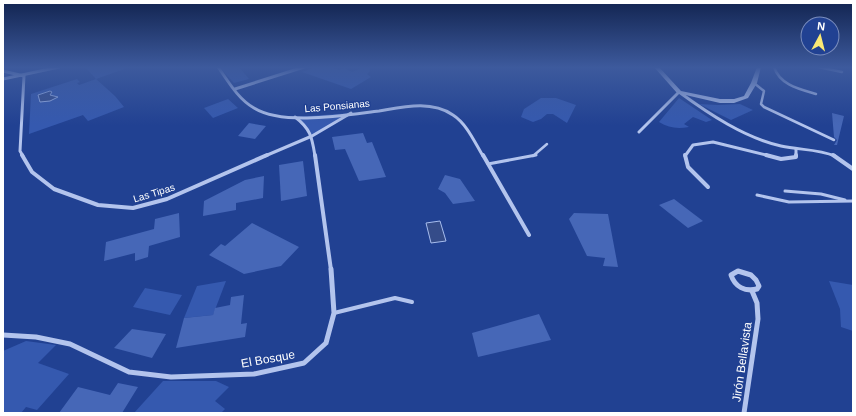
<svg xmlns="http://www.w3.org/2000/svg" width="856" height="416" font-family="Helvetica,sans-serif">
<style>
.green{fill:#3559af}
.water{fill:#354c89;stroke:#a7bdee}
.building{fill:#4667b7}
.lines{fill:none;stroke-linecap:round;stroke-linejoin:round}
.service-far2{stroke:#b3c4ed;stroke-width:2.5}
.service-far1{stroke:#b3c4ed;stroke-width:3}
.service{stroke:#b3c4ed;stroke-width:4}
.minor-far2{stroke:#b3c4ed;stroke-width:3}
.minor-far1{stroke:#b3c4ed;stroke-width:4}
.minor{stroke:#b3c4ed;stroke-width:5}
.tertiary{fill:#b3c4ed;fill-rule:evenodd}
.labels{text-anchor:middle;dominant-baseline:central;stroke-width:3;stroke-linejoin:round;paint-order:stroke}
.street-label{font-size:10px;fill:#fff;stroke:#214192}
.near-street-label{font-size:12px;fill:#fff;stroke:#214192}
</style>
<rect width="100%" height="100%" fill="#214192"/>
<g class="green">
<path d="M85,67H130L96,79L115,96L124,107L88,121L83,115L29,134L31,94L77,79L80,82L77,83L79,85L96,79Z"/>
<path d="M219,67H239L249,79L234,83Z"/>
<path d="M315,67H331L339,70L344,68L352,72L364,67H373L369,70L370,71L367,74L371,77L351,89L302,72Z"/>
<path d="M541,98H556L576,105L567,123L553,114H547L541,119L533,122L521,117L524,109Z"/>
<path d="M679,98L712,120L706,122L693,117L684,124L689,127C677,129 669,128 659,122Z"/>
<path d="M228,99L238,108L213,118L204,108Z"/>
<path d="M699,104L718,105L740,104L753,110L731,120Z"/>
<path d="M351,113L312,136L303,123L295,117Z"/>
<path d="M226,281L213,315L184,318L197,286Z"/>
<path d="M829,281L853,285V331L841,327L840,309Z"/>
<path d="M145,288L182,295L170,315L133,307Z"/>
<path d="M26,341L56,345L38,363L69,374L37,410L26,407L21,413H3V351Z"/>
<path d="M163,381H216L229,387L215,401L225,409L221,413H134Z"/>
</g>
<g class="water">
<path d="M50,91L52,92L50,95L58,97L50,101L40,102L38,95Z"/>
<path d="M440,221L446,241L431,243L426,223Z"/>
</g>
<g class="building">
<path d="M832,113L844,116L837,145H834L837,140L834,137Z"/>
<path d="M249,123L266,126L255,139L238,136Z"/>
<path d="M363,133L367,143L372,142L386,177L359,181L345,149L335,150L332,137Z"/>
<path d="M303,161L307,196L281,201L279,165Z"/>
<path d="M445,175L460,179L475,201L453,204L445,193L438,189Z"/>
<path d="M264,176L263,198L236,203V210L203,216L204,201L245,180Z"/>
<path d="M674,199L703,221L688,228L659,205Z"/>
<path d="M179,213L180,237L149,246L148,257L135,261V253L104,261L106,242L154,229L155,219Z"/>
<path d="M574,213L608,214L618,267L603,266L605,258L587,256L569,219Z"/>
<path d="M252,223L299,247L281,266L244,274L209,255L221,244L225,246Z"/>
<path d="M244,295L241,324L247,323L245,337L176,348L184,318L213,315L215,308L230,305L231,297Z"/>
<path d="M539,314L551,340L478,357L472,333Z"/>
<path d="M132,329L166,334L152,358L114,348Z"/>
<path d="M118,383L138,387L122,413H59L78,387L110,395Z"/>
</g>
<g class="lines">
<g class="service-far2">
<path d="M774,67C780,85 799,89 816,94"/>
<path d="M818,67L842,72"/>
<path d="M754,83L764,91L761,104L764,107L834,140"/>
<path d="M533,156L547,144"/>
</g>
<g class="service-far1">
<path d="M488,164L536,155"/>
<path d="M785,191L821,194L845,200"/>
<path d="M757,195L789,202L853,201"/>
</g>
<path class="service" d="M334,313L395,298L412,302"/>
<g class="minor-far2">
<path d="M218,67C228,81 238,99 254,108C283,126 346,115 379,111C403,107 431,100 453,115C467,124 475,143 483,156"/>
<path d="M3,71L24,76L20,151L23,156"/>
<path d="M3,79L59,67"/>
<path d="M235,89L304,67"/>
<path d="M295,117C311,129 312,138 315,156"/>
<path d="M639,132L679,92C709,114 745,138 781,146C799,150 818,149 835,156"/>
<path d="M796,149V156"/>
<path d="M265,156L312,136L351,113"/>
<path d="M685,156L693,145L713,142L770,156"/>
</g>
<g class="minor-far1">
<path d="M22,155L32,172L54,189L98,205L133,208L167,199L267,155"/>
<path d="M315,155L331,270"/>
<path d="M483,155L529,235"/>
<path d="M685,155L688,167L708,187"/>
<path d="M766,155L781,159L796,157V155"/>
<path d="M833,155L853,169"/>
</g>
<g class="minor">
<path d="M738,271L751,275L756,280L759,286L757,289C745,292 735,287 731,275Z"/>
<path d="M3,335L36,337L70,344L129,372L171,377L254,374L304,363L326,343L334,313L331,269"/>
<path d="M744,413L758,319L757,303L752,291"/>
</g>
<path class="tertiary" d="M654,67H659L681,91L720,99H734L744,96L751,83L757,67H761L757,83L748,98L734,103H720L677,93Z"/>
</g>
<linearGradient id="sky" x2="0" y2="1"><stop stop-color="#122450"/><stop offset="0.54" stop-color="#3d5a9d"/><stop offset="1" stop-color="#3d5a9d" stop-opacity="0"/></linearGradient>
<rect width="856" height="125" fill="url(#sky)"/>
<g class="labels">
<g class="street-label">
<text transform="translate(337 106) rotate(-5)">Las Ponsianas</text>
<text transform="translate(154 193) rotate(-17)">Las Tipas</text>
</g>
<g class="near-street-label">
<text transform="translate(268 359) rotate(-10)">El Bosque</text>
<text transform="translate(742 362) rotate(-82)">Jirón Bellavista</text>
</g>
</g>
<rect width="856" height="416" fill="none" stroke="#ffffff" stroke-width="8"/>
<g transform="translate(820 36) rotate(7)"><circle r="19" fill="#214192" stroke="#7a8dbe"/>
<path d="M0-3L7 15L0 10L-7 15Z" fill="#fae874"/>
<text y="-6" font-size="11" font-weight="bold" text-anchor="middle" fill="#ffffff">N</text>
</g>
</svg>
